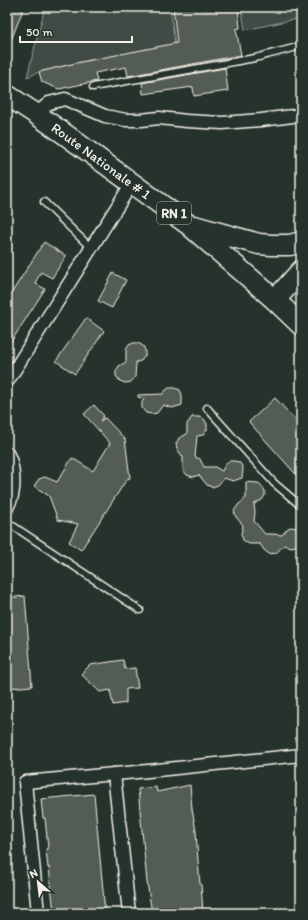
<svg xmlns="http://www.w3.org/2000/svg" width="308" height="920" font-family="Itim,sans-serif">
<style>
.green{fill:#414b45;stroke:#9a9e96}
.building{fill:#525c55;stroke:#f4f1e8}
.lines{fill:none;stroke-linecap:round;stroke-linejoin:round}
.service-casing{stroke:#f4f1e8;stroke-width:9}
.minor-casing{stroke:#f4f1e8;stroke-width:15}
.primary-casing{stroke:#f4f1e8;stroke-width:23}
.path{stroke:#f4f1e8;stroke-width:2.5;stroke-dasharray:3 3;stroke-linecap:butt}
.service{stroke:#26332d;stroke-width:6}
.minor{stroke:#26332d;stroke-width:12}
.primary{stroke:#26332d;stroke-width:20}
.labels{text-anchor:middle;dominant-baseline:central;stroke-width:3.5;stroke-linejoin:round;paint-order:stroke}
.shield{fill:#26332d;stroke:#b6b8b0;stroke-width:1}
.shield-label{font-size:13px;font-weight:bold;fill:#f4f1e8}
.street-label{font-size:14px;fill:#f4f1e8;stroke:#26332d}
</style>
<rect width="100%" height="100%" fill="#26332d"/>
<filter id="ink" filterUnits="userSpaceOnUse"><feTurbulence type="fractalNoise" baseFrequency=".025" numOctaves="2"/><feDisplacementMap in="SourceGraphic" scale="8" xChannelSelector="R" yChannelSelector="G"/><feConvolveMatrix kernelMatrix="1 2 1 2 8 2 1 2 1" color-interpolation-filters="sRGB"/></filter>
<g filter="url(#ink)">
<g class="green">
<path d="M45,7H170L175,44L76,63L39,72L27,77Z"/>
<path d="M241,7H301V18L245,30Z"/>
</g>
<g class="building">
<path d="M7,7H24L8,48H7Z"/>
<path d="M173,7H238L240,28L236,29L241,55L128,76L126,67L95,73L97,81L59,89L42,82L39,72L76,63L177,43Z"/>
<path d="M225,68L228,91L194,96L193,87L143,94L142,83Z"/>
<path d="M44,242L66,256L52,278L41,272L35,283L45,289L7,348V300Z"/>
<path d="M113,273L126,280L112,308L98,301Z"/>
<path d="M86,318L104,331L75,374L56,361Z"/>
<path d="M133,343H138L143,346L145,350V356L141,361L136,362L135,377L131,382L125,383L120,381L116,376V371L119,366L126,362V350L129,345Z"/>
<path d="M169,388H175L180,390L182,395V405L172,408L163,405L157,413L152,414L146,413L142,408V402L144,399L138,397V395L163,394L166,390Z"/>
<path d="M275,398L301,426V480L249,422Z"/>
<path d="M94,405L104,416L100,421L105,418L125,439L130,478L127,479L81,550L69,542L78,524L58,520L49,496L34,486L39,479L45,477L57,482L72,458L93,471L110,443L84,414Z"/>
<path d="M192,417H200L204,419L207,424V430L203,435L197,436L195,457L200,459L204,467H215L222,471L226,463L230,461H235L240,463L243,468L242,478L233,481L224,478L218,485L212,487L207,485L199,475L193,477L187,475L183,470V457L177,449L176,444L179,438L187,434V424Z"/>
<path d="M246,482L258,483L260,484L264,489L265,492V495L262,500L254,504L255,512L254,521L265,534H272L282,535L288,528L291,527L297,528L301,531V542L298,545L292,547L284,545L276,553L269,554L264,550L260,544H249L243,540L241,534L243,525L236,517L234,511L238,505L246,498Z"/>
<path d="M25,596L32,686L7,688V598Z"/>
<path d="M123,660L125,669L135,668L138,688L126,689V703L113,705L110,690L100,692L81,674L90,665Z"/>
<path d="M190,785L192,809L196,831L198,861L200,884H201L203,913H152L147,882L138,789L156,787L157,792Z"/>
<path d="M94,794L105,912L54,913L49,867L48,868L46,849L48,848L45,818H43L41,799Z"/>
</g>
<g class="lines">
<defs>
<g id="service">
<path d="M93,87L255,58L301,46"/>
<path d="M44,202L91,248"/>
<path d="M207,408L274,483L301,506"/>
<path d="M7,522L140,610"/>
</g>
<g id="minor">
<path d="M36,114L49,103L65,99L105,116L126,120H141L159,118L187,121L222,123L261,120L301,115"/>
<path d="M7,382L132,183"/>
<path d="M7,453C14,464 15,487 11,499C10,502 8,505 7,508"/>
<path d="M114,774L129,913"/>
<path d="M38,913L25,782L148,771L301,755"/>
</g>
<g id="primary">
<path id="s1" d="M7,95L36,114L66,135L189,225L275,300L301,325"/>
<path d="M194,226L259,244L272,245H290L301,242"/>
<path d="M275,300L301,271"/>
</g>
</defs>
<use href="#service" class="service-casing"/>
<use href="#minor" class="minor-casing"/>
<use href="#primary" class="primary-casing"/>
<path class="path" d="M204,7L208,12"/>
<use href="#service" class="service"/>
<use href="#minor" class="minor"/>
<use href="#primary" class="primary"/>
</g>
</g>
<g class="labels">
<rect class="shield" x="157" y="202" width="34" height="22" rx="3"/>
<g class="shield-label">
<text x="174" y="213">RN 1</text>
</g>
<g class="street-label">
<text stroke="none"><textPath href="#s1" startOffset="115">Route Nationale # 1</textPath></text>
</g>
</g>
<rect width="308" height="920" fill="none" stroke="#26332d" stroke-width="24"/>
<rect x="12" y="12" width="284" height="896" fill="none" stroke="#f4f1e8" stroke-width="1.5" filter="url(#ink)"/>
<g transform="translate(38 882) rotate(332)" stroke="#26332d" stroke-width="3" paint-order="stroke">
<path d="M0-3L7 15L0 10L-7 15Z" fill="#f4f1e8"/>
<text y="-6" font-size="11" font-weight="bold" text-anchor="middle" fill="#f4f1e8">N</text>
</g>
<path d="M20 36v6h112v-6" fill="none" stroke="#f4f1e8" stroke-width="2"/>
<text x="26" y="36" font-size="12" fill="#f4f1e8" stroke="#26332d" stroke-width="3" paint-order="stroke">50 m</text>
</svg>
